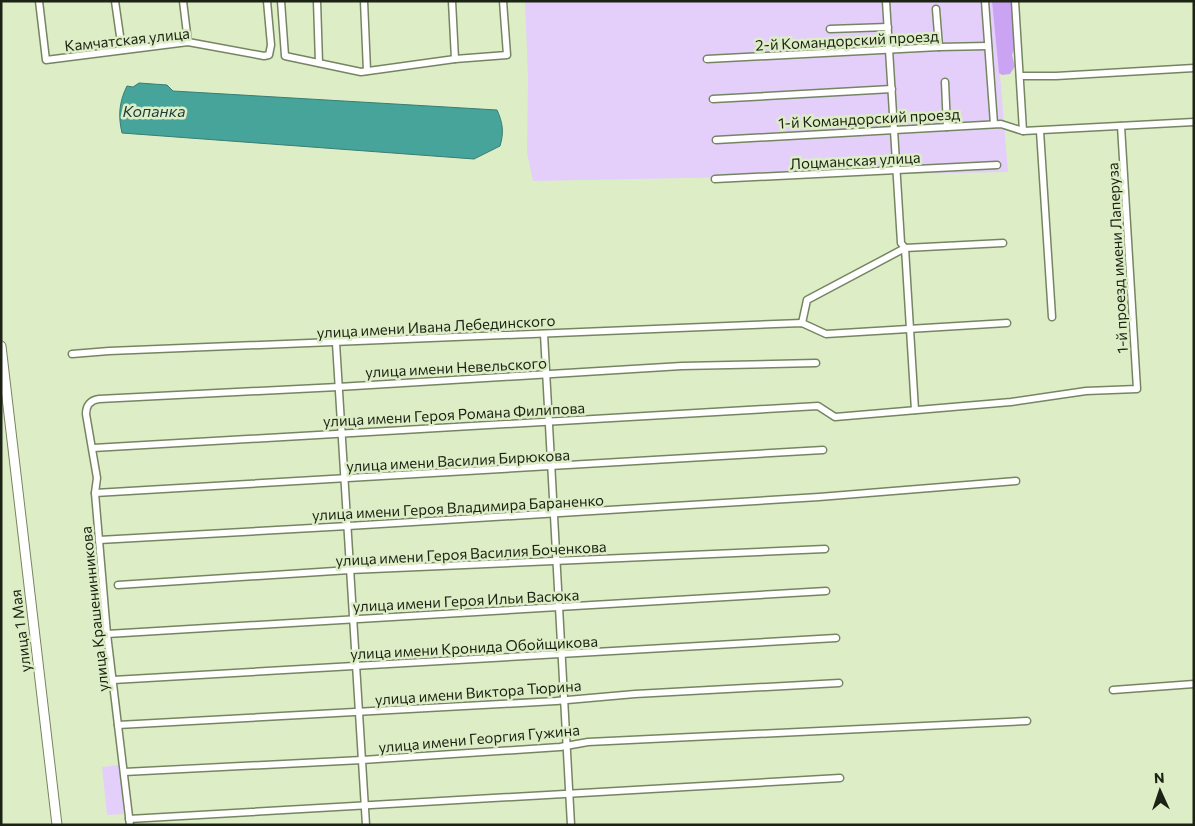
<svg xmlns="http://www.w3.org/2000/svg" width="1195" height="826" font-family="Commissioner,sans-serif">
<style>
.green{fill:#e3cffa}
.forest{fill:#caa3f3}
.water{fill:#46a49a;stroke:#3a7d72}
.lines{fill:none;stroke-linecap:round;stroke-linejoin:round}
.street-casing{stroke:#768561;stroke-width:9}
.secondary-casing{stroke:#768561;stroke-width:11}
.street{stroke:#fff;stroke-width:6}
.secondary{stroke:#fff;stroke-width:9}
.labels{text-anchor:middle;dominant-baseline:central;stroke-width:5;stroke-linejoin:round;paint-order:stroke}
.street-label{font-size:15px;fill:#1d2314;stroke:#ddeec7}
.water-label{font-size:16px;font-style:italic;fill:#1f3c39;stroke:#ddeec7}
</style>
<rect width="100%" height="100%" fill="#ddeec7"/>
<g class="green">
<path d="M525,1H994L1008,172L533,181L527,153L528,79Z"/>
<path d="M119,765L124,814L107,815L102,767Z"/>
</g>
<path class="forest" d="M992,1H1012L1014,49L1012,55L1015,66L1010,74L1002,75L999,73Z"/>
<path class="water" d="M139,83L167,85L173,91L497,110C503,123 504,133 500,146L474,159L122,133C118,116 119,102 127,86L133,87Z"/>
<g class="lines">
<defs>
<g id="street">
<path d="M39,1L46,60L188,42L264,56L269,55L271,45L267,1"/>
<path d="M115,1L122,50"/>
<path d="M183,1L188,42"/>
<path d="M281,1L285,56L361,72L455,59L507,55L503,1"/>
<path d="M317,1L319,63"/>
<path d="M364,1L367,71"/>
<path d="M452,1L455,59"/>
<path d="M886,1L901,243L905,248L915,410"/>
<path d="M985,1L994,124"/>
<path d="M1015,1L1023,131"/>
<path d="M936,9L939,47"/>
<path d="M830,29L888,27"/>
<path d="M707,59L939,47L988,46"/>
<path d="M1020,76H1056L1194,68"/>
<path d="M945,82L947,127"/>
<path d="M713,99L892,89"/>
<path d="M1040,131L1052,317"/>
<path d="M716,140L1001,124L1023,131L1194,122"/>
<path d="M715,179L997,165"/>
<path d="M802,323L807,300L905,248L1003,243"/>
<path d="M544,334L571,825"/>
<path d="M336,343L366,825"/>
<path d="M72,354L109,351L802,323L826,334L1007,323"/>
<path d="M93,448L818,406L835,417L1011,402L1086,391L1137,389L1121,126"/>
<path d="M95,493L823,450"/>
<path d="M99,540L348,526L819,497L1016,481"/>
<path d="M118,585L350,570L825,549"/>
<path d="M107,634L826,591"/>
<path d="M113,680L836,638"/>
<path d="M1113,690L1194,684"/>
<path d="M118,725L556,701L635,694L839,683"/>
<path d="M124,772L362,760L560,747L588,742L1027,721"/>
<path d="M129,819L840,778"/>
<path d="M130,825L107,634L95,493L97,478L86,414C86,406 90,400 99,399L338,387L682,366L816,363"/>
</g>
<path id="secondary" d="M1,346L57,825"/>
</defs>
<use href="#street" class="street-casing"/>
<use href="#secondary" class="secondary-casing"/>
<use href="#street" class="street"/>
<use href="#secondary" class="secondary"/>
</g>
<g class="labels">
<g class="street-label">
<text transform="translate(127 39) rotate(-6)">Камчатская улица</text>
<text transform="translate(847 40) rotate(-3)">2-й Командорский проезд</text>
<text transform="translate(869 118) rotate(-3)">1-й Командорский проезд</text>
<text transform="translate(855 160) rotate(-3)">Лоцманская улица</text>
<text transform="translate(1117 258) rotate(-93)">1-й проезд имени Лаперуза</text>
<text transform="translate(436 326) rotate(-3)">улица имени Ивана Лебединского</text>
<text transform="translate(456 367) rotate(-3)">улица имени Невельского</text>
<text transform="translate(454 414) rotate(-3)">улица имени Героя Романа Филипова</text>
<text transform="translate(458 460) rotate(-3)">улица имени Василия Бирюкова</text>
<text transform="translate(458 507) rotate(-3)">улица имени Героя Владимира Бараненко</text>
<text transform="translate(471 553) rotate(-3)">улица имени Героя Василия Боченкова</text>
<text transform="translate(466 600) rotate(-3)">улица имени Героя Ильи Васюка</text>
<text transform="translate(94 609) rotate(-96)">улица Крашенинникова</text>
<text transform="translate(20 631) rotate(-97)">улица 1 Мая</text>
<text transform="translate(474 647) rotate(-3)">улица имени Кронида Обойщикова</text>
<text transform="translate(478 692) rotate(-4)">улица имени Виктора Тюрина</text>
<text transform="translate(479 738) rotate(-5)">улица имени Георгия Гужина</text>
</g>
<g class="water-label">
<text x="154" y="110">Копанка</text>
</g>
</g>
<rect width="1195" height="826" fill="none" stroke="#1d2314" stroke-width="5"/>
<g transform="translate(1160 791) rotate(357)" stroke="#ddeec7" stroke-width="4" paint-order="stroke">
<path d="M0-4L9 19L0 12L-9 19Z" fill="#1d2314"/>
<text y="-8" font-size="14" font-weight="bold" text-anchor="middle" fill="#1d2314">N</text>
</g>
</svg>
